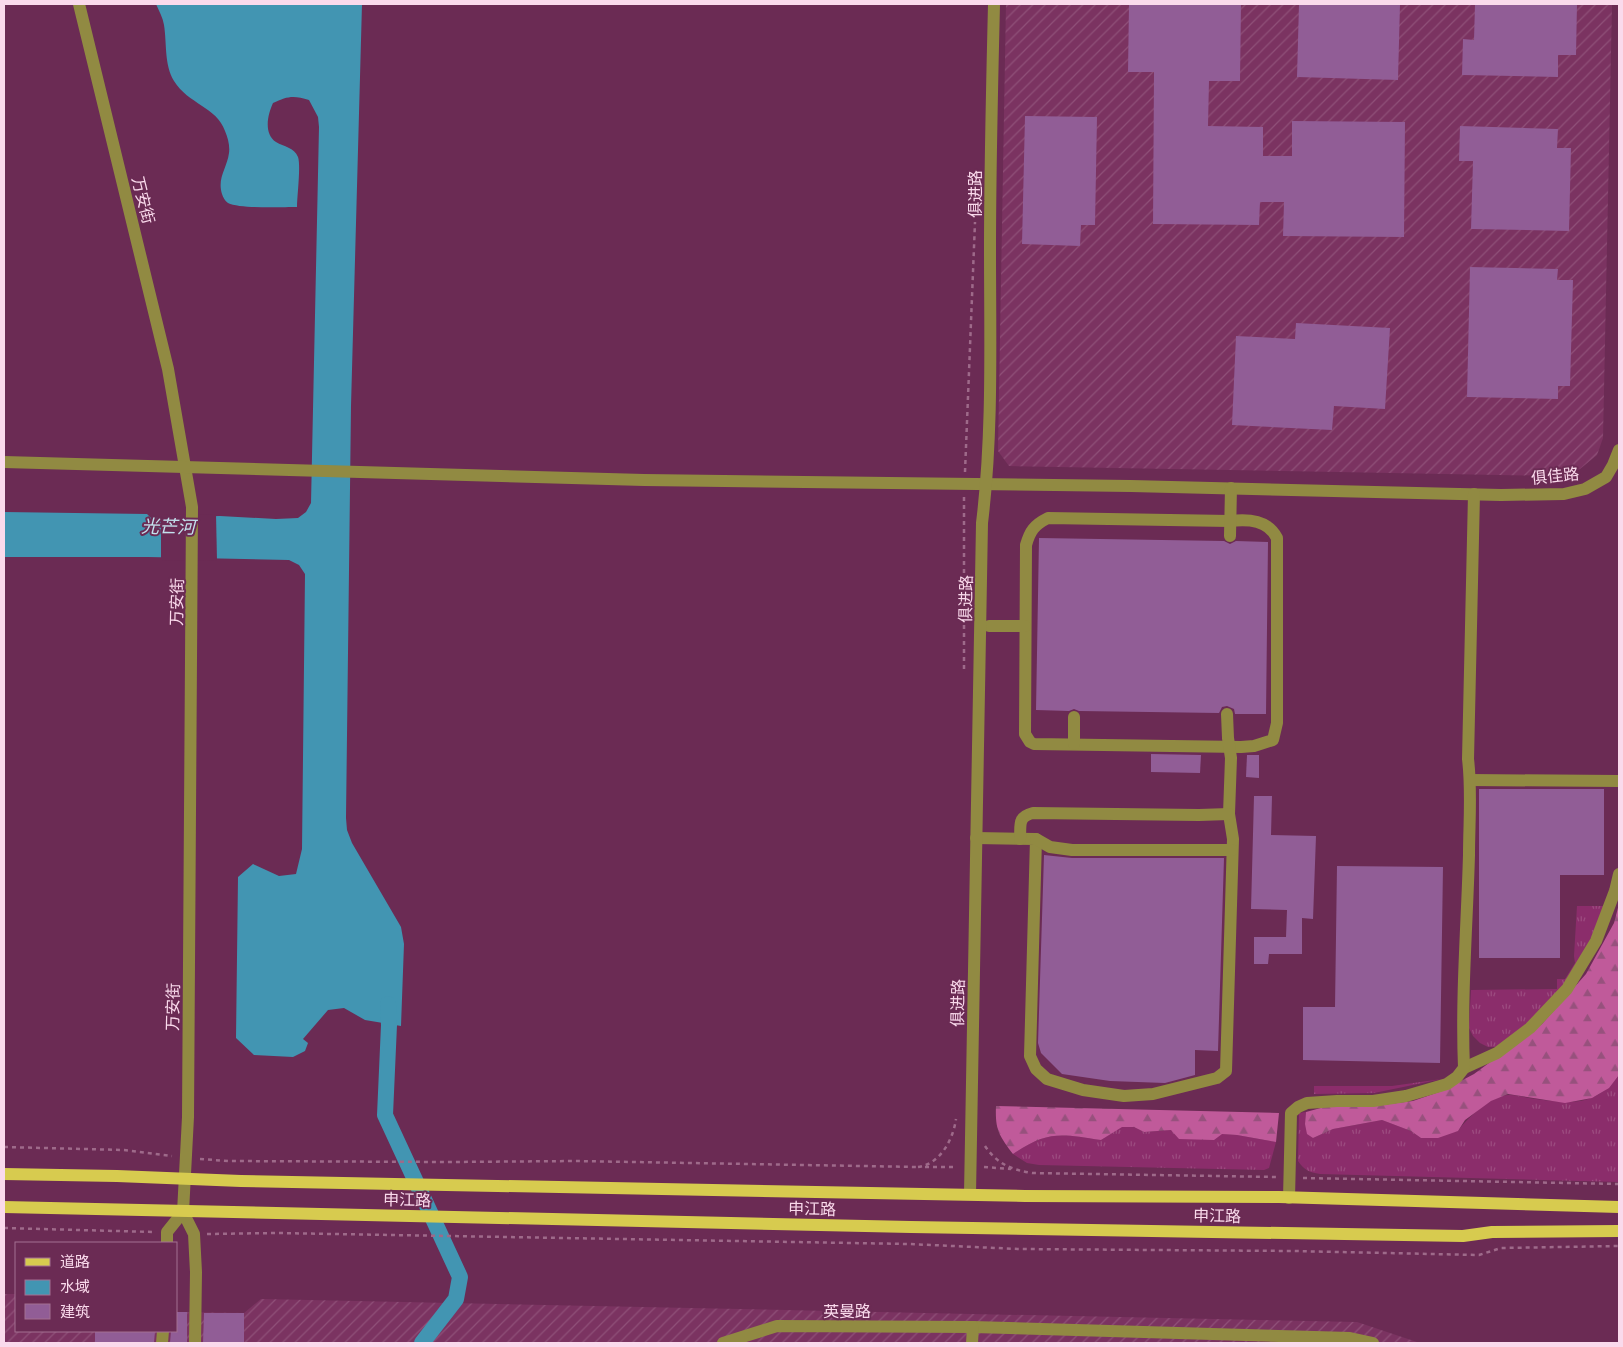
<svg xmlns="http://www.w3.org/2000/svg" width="1623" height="1347" font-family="'Exo 2','Noto Sans SC',sans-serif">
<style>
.industrial{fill:url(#industrial-furrows)}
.grass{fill:url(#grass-tufts)}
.forest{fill:url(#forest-firs)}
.water{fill:#4295b2}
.pier{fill:#6b2b54}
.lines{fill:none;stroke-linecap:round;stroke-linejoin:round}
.canal{stroke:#4295b2;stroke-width:16}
.building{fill:#915d96}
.path{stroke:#9e6a8a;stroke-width:2.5;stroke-dasharray:4 4;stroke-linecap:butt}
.minor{stroke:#918a42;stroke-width:12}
.major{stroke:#d7cb4f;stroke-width:12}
.labels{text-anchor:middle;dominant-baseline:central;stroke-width:4;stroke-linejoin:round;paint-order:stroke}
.street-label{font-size:16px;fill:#fadaec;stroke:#6b2b54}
.water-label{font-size:18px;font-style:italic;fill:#c4e2ee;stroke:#6b2b54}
</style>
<defs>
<pattern id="industrial-furrows" width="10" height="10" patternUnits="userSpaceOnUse" patternTransform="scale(1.25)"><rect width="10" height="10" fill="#7b3361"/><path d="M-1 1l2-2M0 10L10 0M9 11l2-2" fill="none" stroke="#8f5078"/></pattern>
<pattern id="grass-tufts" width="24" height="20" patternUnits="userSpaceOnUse" patternTransform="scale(1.25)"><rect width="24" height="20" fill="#8b2d6b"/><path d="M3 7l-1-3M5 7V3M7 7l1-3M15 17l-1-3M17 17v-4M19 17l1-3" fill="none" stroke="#9c4b80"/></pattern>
<pattern id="forest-firs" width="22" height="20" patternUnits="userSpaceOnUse" patternTransform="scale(1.25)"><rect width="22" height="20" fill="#c05a9a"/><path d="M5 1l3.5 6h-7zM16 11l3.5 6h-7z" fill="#97517d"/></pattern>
</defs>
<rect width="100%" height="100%" fill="#6b2b54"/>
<g class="industrial">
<path d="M1006,4H1612L1603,438L1597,455L1580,469L1560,476L1009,466L998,451Z"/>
<path d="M4,1294H16V1331H176V1312L244,1313L261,1299L1357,1322L1420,1343H4Z"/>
</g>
<g class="grass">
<path d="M1577,906H1604L1594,938L1565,986L1516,1034L1498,1047H1488L1480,1043L1473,1036L1469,1028L1471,990L1557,989V979H1565L1575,963L1574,956Z"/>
<path d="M1619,1075V1182L1320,1174C1309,1172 1304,1170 1298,1161L1299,1113L1306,1112L1305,1124L1313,1138L1333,1129L1382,1120L1411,1131L1421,1138L1458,1131C1467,1118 1493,1094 1510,1095C1517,1095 1523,1097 1529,1098C1567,1103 1594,1109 1619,1075Z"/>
<path d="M1442,1079L1374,1093L1314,1094V1086H1392Z"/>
<path d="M1121,1127H1134L1144,1132L1171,1130L1237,1135L1276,1142L1269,1168L1264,1170L1039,1165L1027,1163L1013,1154C1048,1130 1061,1134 1101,1140Z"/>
</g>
<g class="forest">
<path d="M1619,904V1075L1609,1088L1592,1098L1565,1103L1508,1094L1491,1101L1465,1120L1458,1131L1438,1138H1421L1411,1131L1382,1120L1333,1129L1313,1138L1307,1134L1305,1124L1306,1112L1328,1106H1374L1413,1101L1442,1091L1474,1074L1542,1024L1586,974L1614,923Z"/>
<path d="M996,1106L1279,1113L1276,1142L1237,1135L1222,1134L1214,1140L1179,1139L1171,1130L1144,1132L1134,1127H1122L1101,1140C1061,1134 1048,1130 1013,1154C999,1135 995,1130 996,1106Z"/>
</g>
<path class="water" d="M156,4H362L351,406L346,818L347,830L352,843L401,927L404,944L401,1026L365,1020L344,1008L328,1010L303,1039L308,1043L305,1051L293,1057L254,1055L236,1038L238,877L253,864L279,876L296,874L302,849L305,574L299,565L289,560L148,557H4V512L147,514L151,518L220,516L276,519L298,518L306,512L311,503L319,127L318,117L309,100C294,95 287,96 273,103C268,114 263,133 276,142C284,147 294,147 298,157C301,166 297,196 297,207C282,207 240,209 228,203C225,201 223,197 222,194C217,178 227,168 229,153C230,146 228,138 225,131C217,107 188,104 174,81C164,64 167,44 164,25C163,18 159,11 156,4Z"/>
<path class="pier" d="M216,514L217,561L161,560V515Z"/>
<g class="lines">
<path class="canal" d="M388,1004L389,1025L385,1115L460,1277L456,1299L422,1343"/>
</g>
<g class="building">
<path d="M1129,4H1241L1240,81H1209L1208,126L1263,127V156H1292V121L1405,122L1404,237L1283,236L1284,202H1260L1259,225L1153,224L1154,72H1128Z"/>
<path d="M1299,4H1400L1398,80L1297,77Z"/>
<path d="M1475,4H1577L1576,55H1558V77L1462,75L1463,39L1474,40Z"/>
<path d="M1025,116L1097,117L1095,225H1081L1080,246L1022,244Z"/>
<path d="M1460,126L1558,129L1557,148H1571L1569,231L1471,229L1473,161H1459Z"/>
<path d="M1470,267L1558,269L1557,280H1573L1570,386H1558V399L1467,397Z"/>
<path d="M1296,323L1390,328L1385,409L1334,406L1332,430L1232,425L1236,336L1295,339Z"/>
<path d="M1039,538L1224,541L1230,544L1236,541L1268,542L1266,714H1235L1234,709L1227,706L1222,707L1219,713L1079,711L1074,709L1069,711L1036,710Z"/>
<path d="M1151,754L1201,755L1200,773L1151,772Z"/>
<path d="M1247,755H1259V778L1246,777Z"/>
<path d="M1479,789H1604V875H1560V958H1479Z"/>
<path d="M1254,796H1272L1271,835L1316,836L1313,919L1302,918V954H1269L1268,964H1254V937H1286L1287,910L1251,909Z"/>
<path d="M1044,855L1072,858H1224L1218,1051L1195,1050V1075L1165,1083L1110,1081L1062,1074L1041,1053L1038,1043Z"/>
<path d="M1337,866L1443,867L1440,1063L1303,1060V1007H1335Z"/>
<path d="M176,1312H187V1343H170L171,1331H176Z"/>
<path d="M204,1313H244V1343H203Z"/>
<path d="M95,1331H155L154,1343H95Z"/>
</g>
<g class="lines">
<g class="path">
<path d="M965,472L975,222"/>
<path d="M964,669V497"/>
<path d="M985,1146C997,1164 1012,1170 1032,1173L1277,1177"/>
<path d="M4,1147L124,1150L172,1156"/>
<path d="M200,1159L228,1161L448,1162L576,1161L919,1167"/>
<path d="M918,1167C940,1164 953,1140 956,1119"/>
<path d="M925,1167H957"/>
<path d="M984,1167L1011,1169"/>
<path d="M1303,1178L1619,1184"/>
<path d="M4,1228L154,1232"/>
<path d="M207,1234L276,1233L909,1244L1018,1249L1293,1251L1479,1255L1501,1248L1619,1246"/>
</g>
<g class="minor">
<path d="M79,4L168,369L192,507L188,1117L183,1212L194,1234L196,1272L195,1343"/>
<path d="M4,462L644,480L1131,486L1501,495L1564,494L1585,489L1606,477L1613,465L1619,450"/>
<path d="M1048,518L1230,521C1249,519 1268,520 1277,538V723L1273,740L1254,746L1241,747L1034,744L1030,742L1025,734L1026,545C1030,531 1034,525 1048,518Z"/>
<path d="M1230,536L1231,488"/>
<path d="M989,626H1025"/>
<path d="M1074,744V717"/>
<path d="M1470,780L1619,781"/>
<path d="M976,838L1036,839L1030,1056L1036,1069L1047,1079L1083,1090L1124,1096L1153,1094L1217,1078L1226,1071L1233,839L1229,814L1231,758L1228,738L1227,714"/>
<path d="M1020,839C1021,825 1017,817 1033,813L1199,815L1229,814"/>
<path d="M1036,839L1050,847L1072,850H1232"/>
<path d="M1464,1068L1497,1053L1530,1028L1567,989L1596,941L1615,891L1619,874"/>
<path d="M970,1194L982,523C993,433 990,341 990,250C990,168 992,86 994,4"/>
<path d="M1289,1198L1291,1113L1298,1107L1307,1103L1337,1101H1373L1406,1096L1447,1084L1457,1077L1464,1068C1461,997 1467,926 1469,855C1469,823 1472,791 1468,759L1474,494"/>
<path d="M167,1243V1232L183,1212"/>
<path d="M162,1343L163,1331"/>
<path d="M723,1343L777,1326L973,1327L1350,1338L1373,1343"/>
<path d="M972,1343L973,1327"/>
</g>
<g class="major">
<path d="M4,1174L117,1176L241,1181L1025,1196L1279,1197L1619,1207"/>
<path d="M4,1207L911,1227L1463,1236L1492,1232L1619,1231"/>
</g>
</g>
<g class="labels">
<g class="street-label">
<text transform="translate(974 194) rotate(-90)">俱进路</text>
<text transform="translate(144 200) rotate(76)">万安街</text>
<text transform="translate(1555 475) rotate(-6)">俱佳路</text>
<text transform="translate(965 599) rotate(-89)">俱进路</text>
<text transform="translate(176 602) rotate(-89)">万安街</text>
<text transform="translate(957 1003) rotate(-89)">俱进路</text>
<text transform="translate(172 1007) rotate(-89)">万安街</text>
<text transform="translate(407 1199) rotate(1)">申江路</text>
<text transform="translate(812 1208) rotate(1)">申江路</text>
<text transform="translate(1217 1215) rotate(1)">申江路</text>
<text x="847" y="1310">英曼路</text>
</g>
<g class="water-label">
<text transform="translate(168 526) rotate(1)">光芒河</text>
</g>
</g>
<rect width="1623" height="1347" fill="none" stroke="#fadaec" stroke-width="10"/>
<rect x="15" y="1242" width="162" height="90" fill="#6b2b54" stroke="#a47191"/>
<rect x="25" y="1258" width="25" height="8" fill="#d7cb4f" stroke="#a47191"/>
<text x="60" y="1267" font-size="15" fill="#fadaec">道路</text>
<rect x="25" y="1280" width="25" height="15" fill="#4295b2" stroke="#a47191"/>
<text x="60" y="1292" font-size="15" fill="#fadaec">水域</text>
<rect x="25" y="1304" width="25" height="15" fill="#915d96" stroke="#a47191"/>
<text x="60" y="1317" font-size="15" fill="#fadaec">建筑</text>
</svg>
